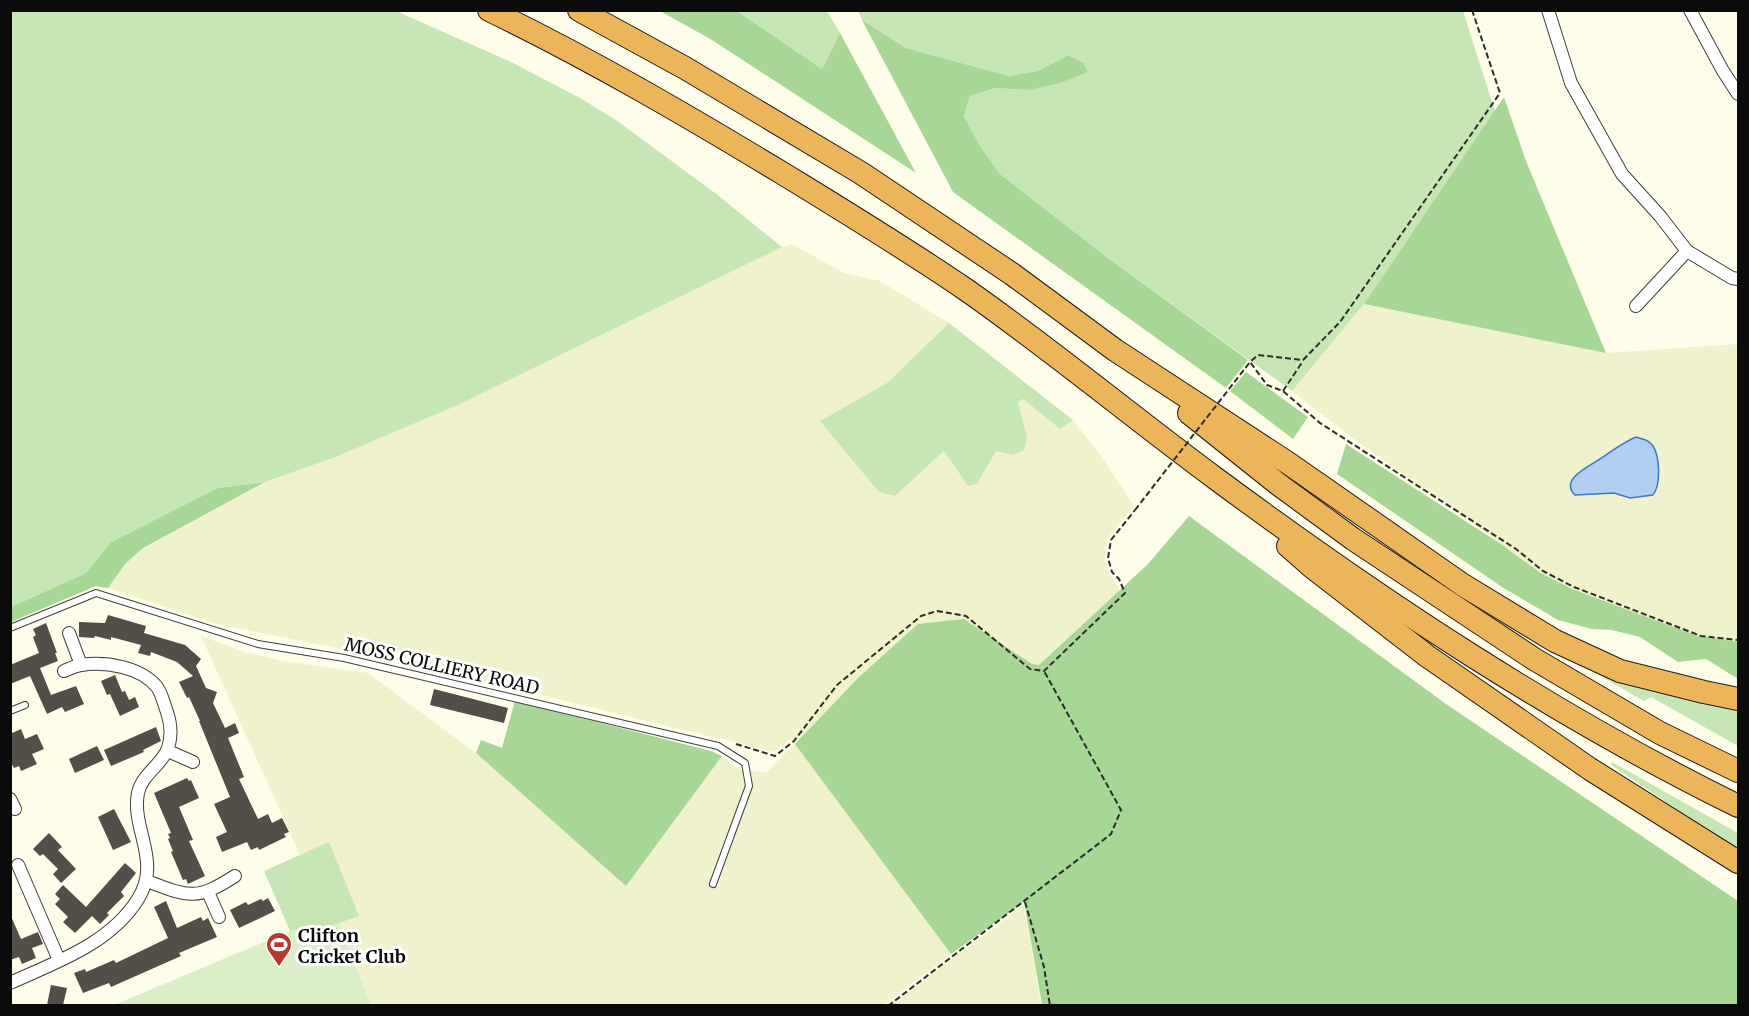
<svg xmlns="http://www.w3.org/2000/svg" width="1749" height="1016" font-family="Merriweather,serif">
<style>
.farmland{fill:#eff2cc;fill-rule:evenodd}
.green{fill:#c7e6b6}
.forest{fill:#a8d697}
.pitch{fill:#daeec8}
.water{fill:#b2cff2;stroke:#3d78c6;stroke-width:1.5}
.building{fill:#534e48}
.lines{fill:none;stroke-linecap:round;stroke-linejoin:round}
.lane-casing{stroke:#3e3e3e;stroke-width:8}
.street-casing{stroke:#3e3e3e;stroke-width:14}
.highway-casing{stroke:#1c1c1c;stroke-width:24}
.path{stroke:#2d2d2d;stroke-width:2;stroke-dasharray:6 3;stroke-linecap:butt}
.lane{stroke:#fff;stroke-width:6}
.street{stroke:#fff;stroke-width:12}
.highway{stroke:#edb559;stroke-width:22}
.path-bridge{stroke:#2d2d2d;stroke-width:2;stroke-dasharray:6 3;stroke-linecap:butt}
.labels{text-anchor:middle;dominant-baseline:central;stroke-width:6;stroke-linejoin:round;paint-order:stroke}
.street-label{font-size:18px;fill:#0b0b0b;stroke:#fff}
.poi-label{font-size:18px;font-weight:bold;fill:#0b0b0b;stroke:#fff;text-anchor:start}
</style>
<rect width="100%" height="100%" fill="#fefdea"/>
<g class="farmland">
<path d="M792,244L844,273L880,281L949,323L887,383L820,421L895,496L944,451L968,486L977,484L996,451L1012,455L1027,437L1018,402L1023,399L1060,429L1073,420L1104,460L1134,506L1107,539L1105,560L1110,574L1120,590L1039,665L1032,664L796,744L951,954L883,1005H371L339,924L359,916L329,843L300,855L201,636L248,653L283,661L368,673L476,753L626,885L722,756L737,768L766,773L795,743L790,739L774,752L406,662L220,625L108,588L125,564L143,548L265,482L333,458L458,405L782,247Z"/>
<path d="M1364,304L1606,353L1738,344V642L1695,635L1572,589L1542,573L1351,437L1292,391ZM1636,437L1657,460V489L1653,495L1630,498L1614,493L1575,495L1580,471L1624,442Z"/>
<path d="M1024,905L1041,1005H891Z"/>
</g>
<g class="green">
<path d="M10,11H396L511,62L580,98L616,120L715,193L782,247L458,405L333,458L265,482L218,488L111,542L86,573L11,607Z"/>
<path d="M737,11H827L840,33L822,69Z"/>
<path d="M858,11H1463L1495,111L1364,304L1292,391L1108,258L1000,174L980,146L964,116L970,96L995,88L1028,90L1088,72L1084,63L1068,55L1038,71L1009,76L906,48L862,20Z"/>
<path d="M949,323L1073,420L1060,429L1023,399L1018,402L1027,437L1024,450L1012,455L996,451L977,484L968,486L944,451L895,496L879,492L820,421L887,383Z"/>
<path d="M1594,668L1738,709V746L1651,697L1644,701L1590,670Z"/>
<path d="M1612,762L1738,833V850L1611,765Z"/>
<path d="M329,842L359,916L332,926L290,931L264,871Z"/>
</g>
<g class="forest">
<path d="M660,11H737L822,69L840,33L916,173L712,40Z"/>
<path d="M862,20L906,48L1009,76L1038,71L1068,55L1084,63L1088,72L1060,83L1028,90L995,88L970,96L964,116L980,146L1000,174L1108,258L1248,360L1226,388L953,192Z"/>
<path d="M1504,97L1526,161L1606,353L1364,304Z"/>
<path d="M1246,372L1308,417L1293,439L1230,391Z"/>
<path d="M1346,444L1501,544L1541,573L1572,589L1695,635L1738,642V679L1706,659L1678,662L1640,637L1612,630L1592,629L1558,620L1502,587L1337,474Z"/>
<path d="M265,482L143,548L125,564L108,588L96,586L11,622V607L86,573L111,542L218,488Z"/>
<path d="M1189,516L1446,704L1738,901V1005H1042L1024,902L951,954L795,744L859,677L918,624L964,619L1032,664L1039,665L1148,564Z"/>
<path d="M515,701L711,751L722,756L626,886L476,753L481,740L502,748Z"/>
</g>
<path class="pitch" d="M339,924L371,1005H114L290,931Z"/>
<path class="water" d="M1636,437C1643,439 1649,440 1653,446C1660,457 1661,485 1653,495L1630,498L1614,493L1575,495C1559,480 1589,466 1600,459C1612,451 1622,443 1636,437Z"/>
<g class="building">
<path d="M108,615L146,626L144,633L185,645L201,659L196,666L206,688L217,692L213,703L225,728L235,723L239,733L228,738L244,777L239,779L258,819L268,814L272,823L282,818L289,832L284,834L286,837L259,850L258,847L251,850L247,842L222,852L216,837L227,832L214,804L230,797L199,721H200L189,697L187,698L179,682L193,676L177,662L151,652L150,656L138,653L141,645L111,637V640L95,636L94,638L79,637V622L105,623Z"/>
<path d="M46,623L57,653H55L58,661L40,668L51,695L76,686L84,704L65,712L62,707L47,714L30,676L10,684V665L39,653L33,637L36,635L33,629Z"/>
<path d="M115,675L122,692L125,691L129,700L135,697L139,707L120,716L110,694L107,695L101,681Z"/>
<path d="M434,689L508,708L504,723L430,705Z"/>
<path d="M156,727L161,741L143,750L144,752L111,766L104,750Z"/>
<path d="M21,729L25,739L37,734L44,749L32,754L37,764L21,771L19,766L14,768L10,761V734Z"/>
<path d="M97,746L104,760L75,773L69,759Z"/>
<path d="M187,778L189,781L191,780L199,798L179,807L193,840L189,841L205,876L188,884L186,879L183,880L171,852L173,851L168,839L170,838L168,834L171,833L154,793Z"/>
<path d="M114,809L131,842L113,850L98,817Z"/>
<path d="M49,833L62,847L58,850L76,869L61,883L53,874L58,869L43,854L40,856L33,849Z"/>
<path d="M125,863L136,873L121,892L124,896L107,913L109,915L100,924L92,916L75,933L63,922L68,917L55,904L60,899L55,894L63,885L86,907Z"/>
<path d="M268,898L275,911L239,928L230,910L246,902L248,905L261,899L263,901Z"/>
<path d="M166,901L177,928L201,917L203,921L208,918L217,937L179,953L181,956L111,987L109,983L83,993L74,973L85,969L86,972L114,960L116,963L168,938L154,907Z"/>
<path d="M10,914L21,939L38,932L43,944L32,948L36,958L22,964L19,957L10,960Z"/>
<path d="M51,985L67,988L63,1005H47Z"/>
</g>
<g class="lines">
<defs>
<g id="lane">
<path d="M10,628L96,593L258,644L344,658L718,746L745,763L749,786L713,884"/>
<path d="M10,711L25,705"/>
</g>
<g id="street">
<path d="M1548,10L1571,83L1622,174L1660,216L1687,251L1732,278L1738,279"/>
<path d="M1690,10L1723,71L1738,94"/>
<path d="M1636,306L1687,251"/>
<path d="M69,633L81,665"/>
<path d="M168,751L193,762"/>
<path d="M10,799L15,809"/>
<path d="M18,865L59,960"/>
<path d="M147,881C189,897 196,901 235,876"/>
<path d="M208,892L219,917"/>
<path d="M10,983C56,962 110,944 138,899C162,861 131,829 138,793C142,774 162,765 168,748C172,736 171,724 167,712C164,704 162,694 157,687C141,667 105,661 81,665C75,666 69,669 64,671"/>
</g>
<g id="highway">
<path d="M489,10C590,59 686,115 782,173C844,211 905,248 965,289C1051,349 1131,416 1215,478C1381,601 1553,715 1738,806"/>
<path d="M579,10L685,68L861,173L1012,274L1115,350L1288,463L1463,585L1555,641L1620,671L1704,692L1738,699"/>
<path d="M1189,413L1278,484L1353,539L1534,659L1660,733L1738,771"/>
<path d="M1288,546L1312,567L1427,656L1590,769L1738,862"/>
</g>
</defs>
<use href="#lane" class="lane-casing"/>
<use href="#street" class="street-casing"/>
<use href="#highway" class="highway-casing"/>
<g class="path">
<path d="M1472,10L1500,93L1340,322L1303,360L1258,355L1250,362L1267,385L1283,391L1320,423L1516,549L1543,571L1574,587L1701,636L1738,640"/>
<path d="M1283,391L1303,361"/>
<path d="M736,744L775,756L794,741L837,685L921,616L937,611L966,616L1030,669L1044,671L1125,593L1119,579L1112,572L1108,558L1111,540L1135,510"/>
<path d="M1025,902L1044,967L1050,1006"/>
<path d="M888,1006L1111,834L1121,810L1044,671"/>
</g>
<use href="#lane" class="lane"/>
<use href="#street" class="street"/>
<use href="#highway" class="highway"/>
<path class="path-bridge" d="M1135,510L1250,362"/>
</g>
<defs>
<symbol id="stadium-pin" viewBox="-11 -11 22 30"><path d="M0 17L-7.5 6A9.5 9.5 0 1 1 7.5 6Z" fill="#b33b2b" stroke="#fff"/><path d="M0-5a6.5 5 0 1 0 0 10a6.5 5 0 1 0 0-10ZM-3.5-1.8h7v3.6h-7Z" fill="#fff"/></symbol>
</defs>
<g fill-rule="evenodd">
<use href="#stadium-pin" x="264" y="930" width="30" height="40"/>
</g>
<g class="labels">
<g class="street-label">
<text transform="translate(442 666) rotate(13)">MOSS COLLIERY ROAD</text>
</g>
<g class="poi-label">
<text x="298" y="935">Clifton<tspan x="298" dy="21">Cricket Club</tspan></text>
</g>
</g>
<rect width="1749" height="1016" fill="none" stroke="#0b0b0b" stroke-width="24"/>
</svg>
